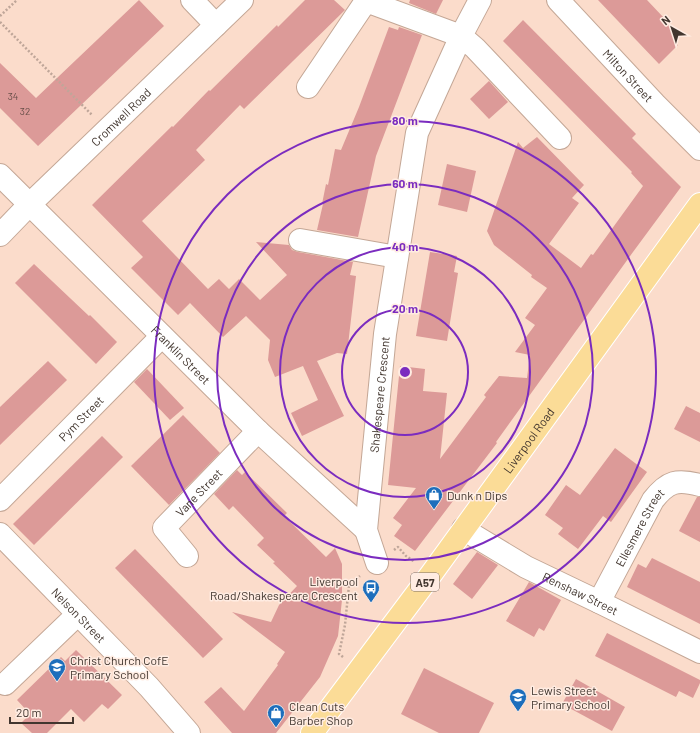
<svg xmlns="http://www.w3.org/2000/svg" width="700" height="733" font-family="Barlow,sans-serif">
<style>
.building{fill:#dc9a98}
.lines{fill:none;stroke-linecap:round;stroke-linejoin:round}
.minor-casing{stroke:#c4a796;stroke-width:24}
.major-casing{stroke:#fff;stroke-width:24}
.path{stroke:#bfa699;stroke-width:2.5;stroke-dasharray:2 2;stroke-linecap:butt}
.minor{stroke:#fff;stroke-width:22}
.major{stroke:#fbdc97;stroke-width:22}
.ring{fill:none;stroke:#7b2cbf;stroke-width:2}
.labels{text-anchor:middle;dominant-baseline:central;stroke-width:3;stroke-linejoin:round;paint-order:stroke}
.number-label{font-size:10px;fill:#684f49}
.shield{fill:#ffece2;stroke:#7b6d65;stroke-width:1}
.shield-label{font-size:11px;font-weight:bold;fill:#42362f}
.street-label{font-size:12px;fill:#42362f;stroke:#ffece2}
.poi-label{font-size:12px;fill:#42362f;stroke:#ffece2;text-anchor:start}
.centre{fill:#7b2cbf;stroke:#ffece2;stroke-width:2}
.ring-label{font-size:12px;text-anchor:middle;font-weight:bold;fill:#7b2cbf;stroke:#ffece2;stroke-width:3;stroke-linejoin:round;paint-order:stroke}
</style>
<rect width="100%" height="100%" fill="#fbdccb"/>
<g class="building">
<path d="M139,0L164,26L38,146L0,108V63L36,98Z"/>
<path d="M305,0H334L345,10L244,109L240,105L196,150L205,160L142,221L208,289L219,279L229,289L239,279L260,300L287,275L256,242L289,245L292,250L298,252L353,262L350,275L356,276L347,354L337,353L317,361L344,416L302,436L291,413L318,400L303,366L275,377L268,360L270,340L246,316L223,337L190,303L178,315L131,268L143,257L92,205L172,126L173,127L209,90L210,91L277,25L278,27Z"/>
<path d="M410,0H443L436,14L409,3Z"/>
<path d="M598,0H647L680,35L674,41L678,45L659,64Z"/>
<path d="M523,20L636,134L632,138L681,187L633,252L496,442L497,443L415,551L394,536L402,525L393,518L416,488L388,485L400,366L425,369L423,391L447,393L440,459L486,397L484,395L499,376L527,378L530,355L515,352L535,325L525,318L547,288L531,277L532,275L494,245L487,231L518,142L523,148L537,137L584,185L572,198L579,203L549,244L581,268L591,254L593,255L643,186L631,173L632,172L503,41Z"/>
<path d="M389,27L398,30L399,27L422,35L376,156L358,237L317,230L323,204H322L326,184L328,185L335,149L341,150L359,107Z"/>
<path d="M489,81L508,102L489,119L470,99Z"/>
<path d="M447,164L476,171L467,212L438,205Z"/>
<path d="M430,252L457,256L454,272L458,273L447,341L416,336Z"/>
<path d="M34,264L89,316L90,315L117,342L96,364L15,283Z"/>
<path d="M48,361L67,380L0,445V407Z"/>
<path d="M147,369L184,408L170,420L134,382Z"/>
<path d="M686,406L700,413V442L674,429Z"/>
<path d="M183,415L220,453L169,505L131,466Z"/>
<path d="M102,436L123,457L34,545L13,524Z"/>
<path d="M615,448L647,472L611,522L603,516L578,549L558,534L563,528L545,515L566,485L580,495Z"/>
<path d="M237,470L242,475L245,472L287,513L284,516L326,557L335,548L342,564V600L338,636L320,677L276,733H232L204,702L221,687L244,711L278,665L277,664L285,652L232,612L271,622L279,605L297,586L273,563L275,562L257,545L264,538L233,506L229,510L214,494Z"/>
<path d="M697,497H700V542L679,531Z"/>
<path d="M135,549L223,639L203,658L115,568Z"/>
<path d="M477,552L498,565L472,599L453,584Z"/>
<path d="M652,558L700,582V624L627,587L638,564L646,568Z"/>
<path d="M529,582L561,600L544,631L539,628L534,637L506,621Z"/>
<path d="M607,633L700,680V683L693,698L679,691L676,697L595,656Z"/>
<path d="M76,650L122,695L108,709L102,704L84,722L71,709L47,733H32L21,723L30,714L17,700L61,657L65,661Z"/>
<path d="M424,668L494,703L479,733H439L401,714Z"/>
<path d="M576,679L625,707L612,731L562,704Z"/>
</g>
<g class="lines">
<defs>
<g id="minor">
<path d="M192,0L216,25"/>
<path id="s1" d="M558,0L655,104L700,149"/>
<path d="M308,87L366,1L461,36L475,48L560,138"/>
<path id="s2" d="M0,175L258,431L366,530"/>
<path id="s3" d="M0,235L29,205L242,0"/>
<path d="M300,240L397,257"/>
<path id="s4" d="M0,500L162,336"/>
<path id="s5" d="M463,529L526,567L599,602L700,652"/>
<path id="s6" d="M0,534L149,687L189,733"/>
<path id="s7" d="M187,556L164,528L258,431"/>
<path id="s8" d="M377,563L366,530L385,334L417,133L461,36L480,0"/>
<path id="s9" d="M599,602L653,500C668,481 677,479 700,485"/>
<path d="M5,684L78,614"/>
</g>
<g id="major">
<path id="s10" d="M312,733L432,573L700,204"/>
</g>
</defs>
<use href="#minor" class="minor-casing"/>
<use href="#major" class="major-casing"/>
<g class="path">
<path d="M0,16L17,0"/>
<path d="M0,22L92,115"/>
<path d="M394,550L398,547L406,556L415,562"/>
<path d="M343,657L339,654L345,625L349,585L360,576"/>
</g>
<use href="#minor" class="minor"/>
<use href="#major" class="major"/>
</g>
<g class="ring">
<circle cx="405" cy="372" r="63"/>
<circle cx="405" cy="372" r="125"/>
<circle cx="405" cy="372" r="188"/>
<circle cx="405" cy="372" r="251"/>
</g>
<defs>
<symbol id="shop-pin" viewBox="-11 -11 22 30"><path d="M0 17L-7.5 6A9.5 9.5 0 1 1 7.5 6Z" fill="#1d6ebc" stroke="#ffece2"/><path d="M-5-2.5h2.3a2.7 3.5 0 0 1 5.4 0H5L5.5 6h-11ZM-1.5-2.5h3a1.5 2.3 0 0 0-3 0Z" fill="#fff"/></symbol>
<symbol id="bus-pin" viewBox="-11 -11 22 30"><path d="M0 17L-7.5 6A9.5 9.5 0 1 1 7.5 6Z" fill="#1d6ebc" stroke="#ffece2"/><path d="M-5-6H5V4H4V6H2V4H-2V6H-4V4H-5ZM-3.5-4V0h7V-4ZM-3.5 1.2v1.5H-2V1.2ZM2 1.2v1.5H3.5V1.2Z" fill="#fff"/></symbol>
<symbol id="school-pin" viewBox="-11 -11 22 30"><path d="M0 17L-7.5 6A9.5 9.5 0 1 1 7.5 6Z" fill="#1d6ebc" stroke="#ffece2"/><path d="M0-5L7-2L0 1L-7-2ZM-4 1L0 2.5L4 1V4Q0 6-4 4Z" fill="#fff"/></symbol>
</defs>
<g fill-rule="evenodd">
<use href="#shop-pin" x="424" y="485" width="20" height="27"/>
<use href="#bus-pin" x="361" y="578" width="20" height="27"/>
<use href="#school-pin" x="47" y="657" width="20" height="27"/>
<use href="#school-pin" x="508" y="687" width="20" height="27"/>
<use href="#shop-pin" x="266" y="703" width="20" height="27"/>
</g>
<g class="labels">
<g class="number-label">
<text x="13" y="96">34</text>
<text x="25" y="111">32</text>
</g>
<rect class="shield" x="411" y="573" width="28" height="18" rx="3"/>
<g class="shield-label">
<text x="425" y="582">A57</text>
</g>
<g class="street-label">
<text stroke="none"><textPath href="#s1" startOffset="103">Milton Street</textPath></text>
<text stroke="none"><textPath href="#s3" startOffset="169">Cromwell Road</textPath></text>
<text stroke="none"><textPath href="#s2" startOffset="255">Franklin Street</textPath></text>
<text stroke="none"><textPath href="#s8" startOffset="171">Shakespeare Crescent</textPath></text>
<text stroke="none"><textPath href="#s4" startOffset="115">Pym Street</textPath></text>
<text stroke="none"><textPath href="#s10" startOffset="364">Liverpool Road</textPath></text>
<text stroke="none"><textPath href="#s7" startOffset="86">Vane Street</textPath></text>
<text stroke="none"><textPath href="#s9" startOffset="85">Ellesmere Street</textPath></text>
<text stroke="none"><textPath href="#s5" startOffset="134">Renshaw Street</textPath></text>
<text stroke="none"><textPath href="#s6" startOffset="113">Nelson Street</textPath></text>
</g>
<g class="poi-label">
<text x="447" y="495">Dunk n Dips</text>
<text x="358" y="581" text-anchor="end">Liverpool<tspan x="358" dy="14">Road/Shakespeare Crescent</tspan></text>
<text x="70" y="660">Christ Church CofE<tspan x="70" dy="14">Primary School</tspan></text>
<text x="531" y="690">Lewis Street<tspan x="531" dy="14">Primary School</tspan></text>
<text x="289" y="706">Clean Cuts<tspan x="289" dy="14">Barber Shop</tspan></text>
</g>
</g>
<circle cx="405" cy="372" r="6" class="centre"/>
<g class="ring-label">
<text x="405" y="125">80 m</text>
<text x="405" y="188">60 m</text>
<text x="405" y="251">40 m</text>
<text x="405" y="313">20 m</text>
</g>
<g transform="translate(672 28) rotate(321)" stroke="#ffece2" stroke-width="3" paint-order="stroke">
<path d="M0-3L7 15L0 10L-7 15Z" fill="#42362f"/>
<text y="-6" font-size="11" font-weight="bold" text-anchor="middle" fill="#42362f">N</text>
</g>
<path d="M10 717v6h63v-6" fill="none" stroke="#42362f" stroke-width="2"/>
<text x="16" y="717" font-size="12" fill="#42362f" stroke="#ffece2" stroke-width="3" paint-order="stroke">20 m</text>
</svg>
